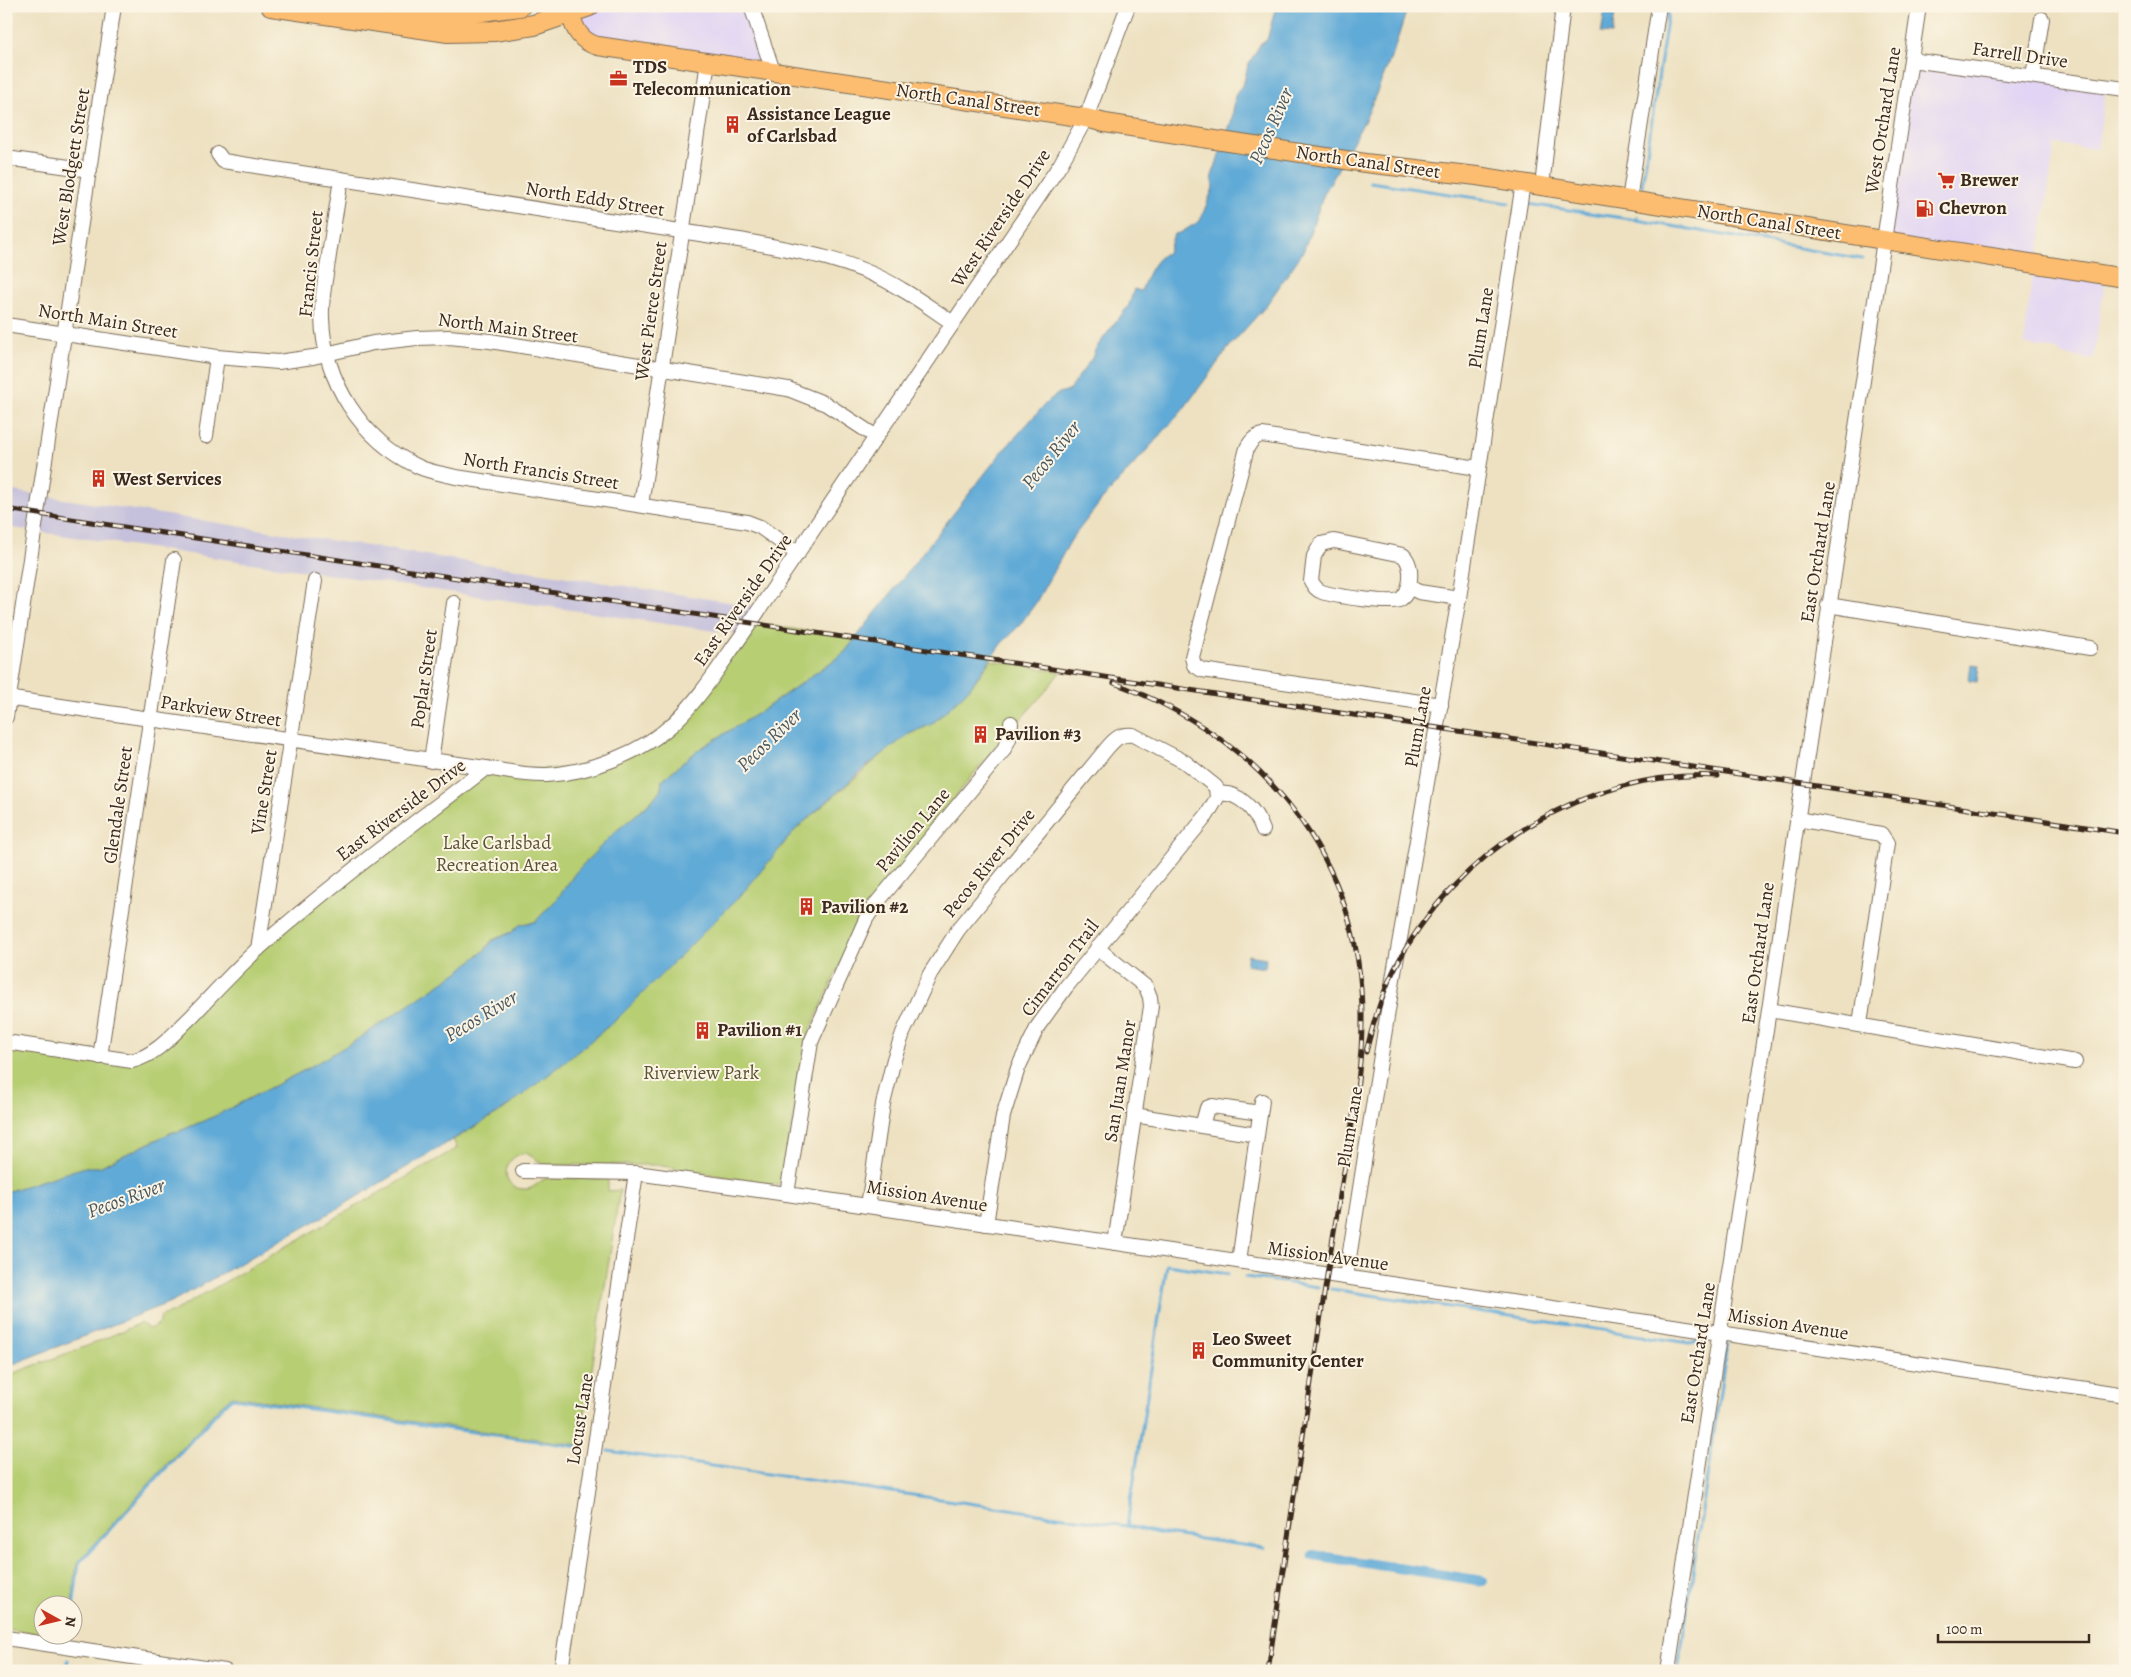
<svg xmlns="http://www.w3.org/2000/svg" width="2131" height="1677" font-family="Alegreya,serif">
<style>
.built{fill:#e1d4f4}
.industrial{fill:#c5c0db}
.green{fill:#b7ce73;stroke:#797c48}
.water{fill:#60aad7;stroke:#4e6a7a}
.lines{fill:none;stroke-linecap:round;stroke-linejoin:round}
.stream{stroke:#60aad7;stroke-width:3}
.canal{stroke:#60aad7;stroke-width:10}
.minor-casing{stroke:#796a57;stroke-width:16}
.major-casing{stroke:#796a57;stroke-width:20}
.highway-casing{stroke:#796a57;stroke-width:22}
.minor{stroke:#fff;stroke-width:14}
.major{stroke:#fcbd6f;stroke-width:18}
.highway{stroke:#fcbd6f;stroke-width:20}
.rail-casing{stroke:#3b2a1e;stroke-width:5}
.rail{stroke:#fcf5e5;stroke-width:3;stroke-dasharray:9;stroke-linecap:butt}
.labels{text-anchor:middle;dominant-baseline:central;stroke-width:4;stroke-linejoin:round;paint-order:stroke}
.street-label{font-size:19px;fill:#3b2a1e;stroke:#fcf5e5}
.poi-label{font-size:19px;font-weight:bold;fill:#3b2a1e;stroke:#fcf5e5;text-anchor:start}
.park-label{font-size:19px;fill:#5a5333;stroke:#fcf5e5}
.water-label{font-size:20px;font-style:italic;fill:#48575f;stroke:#fcf5e5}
</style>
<rect width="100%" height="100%" fill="#fcf5e5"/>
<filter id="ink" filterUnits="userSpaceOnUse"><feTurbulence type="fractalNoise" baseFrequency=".02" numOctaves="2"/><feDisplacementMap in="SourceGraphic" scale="10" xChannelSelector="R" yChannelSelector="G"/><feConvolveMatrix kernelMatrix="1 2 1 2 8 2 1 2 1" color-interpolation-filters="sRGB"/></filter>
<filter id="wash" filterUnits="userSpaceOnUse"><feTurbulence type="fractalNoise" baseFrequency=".0096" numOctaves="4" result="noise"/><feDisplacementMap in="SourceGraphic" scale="20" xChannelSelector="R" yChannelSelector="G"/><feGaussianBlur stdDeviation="1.12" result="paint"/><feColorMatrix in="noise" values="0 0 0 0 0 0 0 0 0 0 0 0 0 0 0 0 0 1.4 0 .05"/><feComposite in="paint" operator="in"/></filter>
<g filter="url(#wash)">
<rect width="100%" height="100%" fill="#ede1c1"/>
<g class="built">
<path d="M589,6H751L773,71L598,46L574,26Z"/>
<path d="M1911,60L2106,86L2097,149L2055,144L2037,264L2106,275L2093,360L2060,354V351L2024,344L2034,264L1884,240Z"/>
</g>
<path class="industrial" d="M6,490L761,607L742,635L6,527Z"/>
<g class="green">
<path d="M750,623L857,638L844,653L763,710L698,750L662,780L661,789L650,803L615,832L576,872L558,898L535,922L521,924L512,932L492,940L485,950L458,972L355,1041L303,1071L215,1116L177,1132H172L99,1167H85L6,1192V1042L139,1059L258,949L486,768L582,769L662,732Z"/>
<path d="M991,660L1060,672L1045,692L998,744L866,907L806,1040L783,1179L778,1184L773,1185L657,1165H545L526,1153C500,1156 500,1189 524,1189C535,1190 538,1180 548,1178L608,1179V1191L620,1190L580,1445L232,1396L218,1408L77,1563L72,1604H42V1634L6,1629V1376L87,1346L141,1323L149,1329L159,1324L161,1316L171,1313L457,1148L453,1140L504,1109L565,1062L617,1019L741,895L796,829L891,747L909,734L932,724L969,689Z"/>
</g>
<g class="water">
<path d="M1276,6H1408L1393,53L1366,118L1324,194L1303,252L1265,307L1230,346L1182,411L1101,501L1071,540L1035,604L1019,626L1001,644L969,689L932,724L909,734L868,765L796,829L741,895L617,1019L565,1062L504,1109L335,1210L173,1301L6,1367V1192L85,1167H99L173,1132H178L215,1116L303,1071L355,1041L458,972L485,950L492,941L512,932L521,924L535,922L558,898L576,872L615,832L650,803L661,789L662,780L698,750L763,710L844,653L1001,453L1048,401L1059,393L1069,390L1092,358L1096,348L1129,305L1134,289L1141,291C1147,276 1153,259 1168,252L1174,234L1180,233L1200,221L1213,188L1212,176L1232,119L1235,96L1244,82L1248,65L1261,43L1267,40Z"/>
<path d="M1605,11L1615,13L1612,34L1601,33Z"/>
<path d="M1971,664L1979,665L1977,682L1969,681Z"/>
<path d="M1248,955L1266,958L1265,968L1246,965Z"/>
</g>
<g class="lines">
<g class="stream">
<path d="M1370,182L1509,203"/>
<path d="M1642,186L1669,6"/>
<path d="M1528,204L1637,220V217"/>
<path d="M1637,220L1862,259"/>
<path d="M1228,1274L1167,1265L1127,1526L1158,1533L1264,1548"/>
<path d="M1245,1277L1318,1287"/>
<path d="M1331,1289L1689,1343L1704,1340L1708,1341"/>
<path d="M608,1451L1127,1526"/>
<path d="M72,1616L79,1563L221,1408L232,1398L580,1447"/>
<path d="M70,1638V1634"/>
<path d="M66,1671L68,1660"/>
<path d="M1678,1671L1727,1345"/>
</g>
<path class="canal" d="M1313,1555L1483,1581"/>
</g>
</g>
<g filter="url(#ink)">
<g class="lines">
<defs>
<g id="minor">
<path d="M751,6L773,71"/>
<path d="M1911,60L2125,89"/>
<path d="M2033,76L2042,19"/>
<path d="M218,154L223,161L739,240C795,250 852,259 901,289C919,299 936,312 953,323"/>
<path d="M6,158L90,170"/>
<path d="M341,179C337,206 332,234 328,262C325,280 321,299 322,318C324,381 361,440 419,467C430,472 444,474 456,477L747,522L760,527L798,554"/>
<path d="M1542,186L1563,6"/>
<path d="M1629,200L1659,6"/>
<path d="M6,325L217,357L278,362L313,357L373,343L417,338L449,337L490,341L788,389L826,404L875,436"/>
<path d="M206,436L217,357"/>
<path d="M641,505L708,62"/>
<path d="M1334,541L1403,555C1410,562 1411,570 1410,580C1409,587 1407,596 1399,600C1390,604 1334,596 1322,592C1316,590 1314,586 1311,581L1314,556L1321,544Z"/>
<path d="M1409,587L1419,592L1459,598"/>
<path d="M1828,605L2090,648"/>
<path d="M6,698L486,768"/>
<path d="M1441,705L1202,670L1194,665L1192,657L1247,448C1251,441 1254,437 1262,435L1478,468"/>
<path d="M6,717L114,6"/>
<path d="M431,761L454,603"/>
<path d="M1217,794C1239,790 1256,811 1263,830"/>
<path d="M1797,819L1881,834L1887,843L1860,1024"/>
<path d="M1097,948L1146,987L1150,997L1151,1006L1115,1243"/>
<path d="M258,949L315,581"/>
<path d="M1769,1010L2075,1062"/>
<path d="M6,1042L132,1061C157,1055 174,1033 192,1016C214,993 236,969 259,948C331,884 410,827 486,768C506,771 527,776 547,775C591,772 642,753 675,722C701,697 721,664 742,635L1060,165L1086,118L1128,6"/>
<path d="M100,1057L174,560"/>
<path d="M1134,1115L1257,1135"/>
<path d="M1202,1126L1207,1108L1212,1106L1260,1113"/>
<path d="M523,1171L636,1173L787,1194L1720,1333L2125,1395"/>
<path d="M787,1194L811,1042L866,919L875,905L1003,751L1009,739L1011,723"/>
<path d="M868,1206L883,1104L894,1059L903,1033L930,974L958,930L1108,747C1116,738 1120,734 1133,735L1185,762L1216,787L1217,798L1207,815L1066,987L1038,1026L1018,1068L1003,1116L986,1224"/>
<path d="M1239,1261L1262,1101"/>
<path d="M1346,1277L1393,979L1459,598L1523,183"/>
<path d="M6,1638L225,1671"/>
<path d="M561,1671L636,1173"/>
<path d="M1668,1671L1769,1010L1919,6"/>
</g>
<path id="major" d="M570,14C575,30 581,42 598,46L1086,118L1105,123L1365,163L1477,176L2125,278"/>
<g id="highway">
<path d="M271,6L448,32L494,31L534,25L589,6"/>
<path d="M384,6L431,13L474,12L520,6"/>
</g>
</defs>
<use href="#minor" class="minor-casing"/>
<use href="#major" class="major-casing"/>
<use href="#highway" class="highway-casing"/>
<use href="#minor" class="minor"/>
<use href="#major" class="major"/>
<use href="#highway" class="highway"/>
<defs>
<g id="rail">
<path d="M6,509L2125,833"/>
<path d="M1114,683C1262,737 1364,858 1362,1022C1362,1063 1355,1103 1349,1143C1341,1187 1334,1231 1327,1275C1307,1407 1287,1539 1268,1671"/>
<path d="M1366,1052C1373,1024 1381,995 1394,970C1453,852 1586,769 1718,776"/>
</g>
</defs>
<use href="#rail" class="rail-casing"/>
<use href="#rail" class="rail"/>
</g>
</g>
<defs>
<symbol id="office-bare" viewBox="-9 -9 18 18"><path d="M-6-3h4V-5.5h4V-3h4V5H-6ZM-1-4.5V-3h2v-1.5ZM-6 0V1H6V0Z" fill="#c8321e" stroke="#fcf5e5" stroke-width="2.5" paint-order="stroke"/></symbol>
<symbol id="building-bare" viewBox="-9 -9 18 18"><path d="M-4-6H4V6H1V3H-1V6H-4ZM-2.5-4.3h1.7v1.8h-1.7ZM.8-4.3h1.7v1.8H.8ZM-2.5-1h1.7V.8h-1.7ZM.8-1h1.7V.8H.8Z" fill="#c8321e" stroke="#fcf5e5" stroke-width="2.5" paint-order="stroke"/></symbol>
<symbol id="supermarket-bare" viewBox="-9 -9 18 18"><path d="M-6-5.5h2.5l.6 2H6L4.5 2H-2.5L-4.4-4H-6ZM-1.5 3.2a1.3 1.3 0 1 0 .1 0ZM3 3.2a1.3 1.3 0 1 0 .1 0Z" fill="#c8321e" stroke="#fcf5e5" stroke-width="2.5" paint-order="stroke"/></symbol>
<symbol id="fuel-bare" viewBox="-9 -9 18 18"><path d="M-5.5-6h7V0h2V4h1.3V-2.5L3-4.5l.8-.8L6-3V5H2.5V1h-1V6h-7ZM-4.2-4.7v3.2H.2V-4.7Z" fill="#c8321e" stroke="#fcf5e5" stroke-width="2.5" paint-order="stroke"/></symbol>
</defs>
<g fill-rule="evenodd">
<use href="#office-bare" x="606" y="66" width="25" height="25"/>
<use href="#building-bare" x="720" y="112" width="25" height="25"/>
<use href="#supermarket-bare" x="1934" y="168" width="25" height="25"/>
<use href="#fuel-bare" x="1912" y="196" width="25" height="25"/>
<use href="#building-bare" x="86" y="466" width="25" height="25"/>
<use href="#building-bare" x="968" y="722" width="25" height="25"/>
<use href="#building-bare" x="794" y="894" width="25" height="25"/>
<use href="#building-bare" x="690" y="1018" width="25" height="25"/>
<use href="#building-bare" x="1186" y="1338" width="25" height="25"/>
</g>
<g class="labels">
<g class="street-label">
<text transform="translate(2020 55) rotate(8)">Farrell Drive</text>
<text transform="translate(968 100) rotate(8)">North Canal Street</text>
<text transform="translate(1883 120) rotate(-81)">West Orchard Lane</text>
<text transform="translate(1368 162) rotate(8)">North Canal Street</text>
<text transform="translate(71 167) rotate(-81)">West Blodgett Street</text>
<text transform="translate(595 199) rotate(9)">North Eddy Street</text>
<text transform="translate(1001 218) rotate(-56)">West Riverside Drive</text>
<text transform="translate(1769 222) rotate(9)">North Canal Street</text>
<text transform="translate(311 264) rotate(-84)">Francis Street</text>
<text transform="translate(651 311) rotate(-82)">West Pierce Street</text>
<text transform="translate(108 321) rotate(9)">North Main Street</text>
<text transform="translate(508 328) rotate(7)">North Main Street</text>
<text transform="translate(1481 328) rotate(-81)">Plum Lane</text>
<text transform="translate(541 471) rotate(9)">North Francis Street</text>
<text transform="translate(1818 552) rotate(-81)">East Orchard Lane</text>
<text transform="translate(743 600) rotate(-55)">East Riverside Drive</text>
<text transform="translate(424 679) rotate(-82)">Poplar Street</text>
<text transform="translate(221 711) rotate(9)">Parkview Street</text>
<text transform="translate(1418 727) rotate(-80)">Plum Lane</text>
<text transform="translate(264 792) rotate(-81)">Vine Street</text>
<text transform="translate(118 805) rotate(-82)">Glendale Street</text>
<text transform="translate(401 810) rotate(-37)">East Riverside Drive</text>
<text transform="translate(913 830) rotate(-50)">Pavilion Lane</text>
<text transform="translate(989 863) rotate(-51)">Pecos River Drive</text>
<text transform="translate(1758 953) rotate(-82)">East Orchard Lane</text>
<text transform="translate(1060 968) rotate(-53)">Cimarron Trail</text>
<text transform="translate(1120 1081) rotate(-81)">San Juan Manor</text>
<text transform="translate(1350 1127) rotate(-81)">Plum Lane</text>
<text transform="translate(927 1196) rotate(9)">Mission Avenue</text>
<text transform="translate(1328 1256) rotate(8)">Mission Avenue</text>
<text transform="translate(1788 1324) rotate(9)">Mission Avenue</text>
<text transform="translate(1698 1353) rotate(-81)">East Orchard Lane</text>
<text transform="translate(580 1419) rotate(-81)">Locust Lane</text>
</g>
<g class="poi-label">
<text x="633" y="67">TDS<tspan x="633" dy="22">Telecommunication</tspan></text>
<text x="747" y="114">Assistance League<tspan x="747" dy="22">of Carlsbad</tspan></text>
<text x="1960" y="180">Brewer</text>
<text x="1939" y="208">Chevron</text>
<text x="113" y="479">West Services</text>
<text x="995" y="734">Pavilion #3</text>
<text x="821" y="907">Pavilion #2</text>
<text x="717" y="1030">Pavilion #1</text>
<text x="1212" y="1339">Leo Sweet<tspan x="1212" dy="22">Community Center</tspan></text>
</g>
<g class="park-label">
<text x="497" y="843">Lake Carlsbad<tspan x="497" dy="22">Recreation Area</tspan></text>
<text x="701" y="1073">Riverview Park</text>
</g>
<g class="water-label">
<text transform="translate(1271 126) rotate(-66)">Pecos River</text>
<text transform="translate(1051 455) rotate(-51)">Pecos River</text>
<text transform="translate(769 740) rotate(-44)">Pecos River</text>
<text transform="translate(481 1016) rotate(-31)">Pecos River</text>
<text transform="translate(126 1198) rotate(-20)">Pecos River</text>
</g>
</g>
<rect width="2131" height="1677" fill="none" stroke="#fcf5e5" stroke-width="25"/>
<g transform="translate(58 1620) rotate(98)"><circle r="24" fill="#fcf5e5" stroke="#afa495"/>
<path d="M0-4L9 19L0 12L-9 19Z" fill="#c8321e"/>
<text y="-8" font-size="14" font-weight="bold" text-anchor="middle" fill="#3b2a1e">N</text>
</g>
<path d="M1938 1634v8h151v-8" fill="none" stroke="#3b2a1e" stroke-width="2.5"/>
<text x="1946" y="1634" font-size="15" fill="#3b2a1e" stroke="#fcf5e5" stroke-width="4" paint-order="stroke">100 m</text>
</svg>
